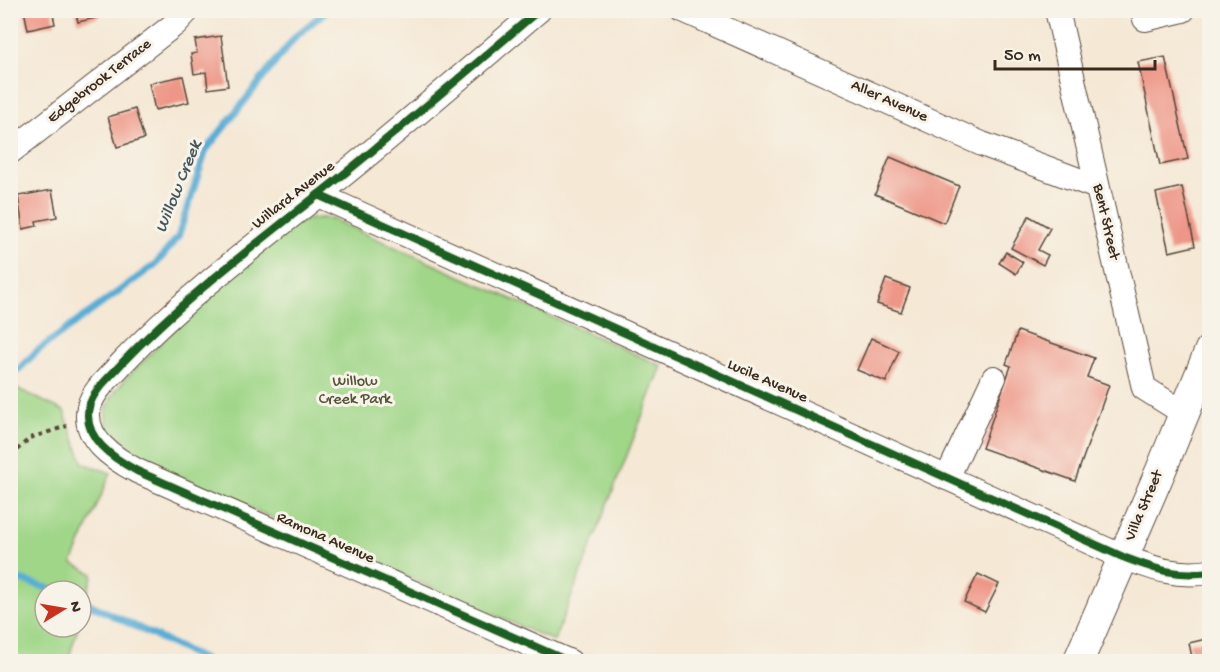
<svg xmlns="http://www.w3.org/2000/svg" width="1220" height="672" font-family="'Gochi Hand',sans-serif">
<style>
.green{fill:#9fd687;stroke:#6d8052;stroke-width:1.5}
.lines{fill:none;stroke-linecap:round;stroke-linejoin:round}
.stream{stroke:#59add5;stroke-width:7}
.building{fill:#ee9687}
.minor-casing{stroke:#574639;stroke-width:26}
.major-casing{stroke:#574639;stroke-width:32}
.path{stroke:#574639;stroke-width:4;stroke-dasharray:4.5 4.5;stroke-linecap:butt}
.minor{stroke:#fff;stroke-width:24}
.major{stroke:#fff;stroke-width:30}
.cycleway-casing{stroke:#f7f3e8;stroke-width:11}
.cycleway{stroke:#1b5e20;stroke-width:8}
.labels{text-anchor:middle;dominant-baseline:central;stroke-width:6;stroke-linejoin:round;paint-order:stroke}
.street-label{font-size:16px;fill:#3b2a1e;stroke:#f7f3e8}
.park-label{font-size:16px;fill:#545538;stroke:#f7f3e8}
.water-label{font-size:18px;font-style:italic;fill:#46585e;stroke:#f7f3e8}
</style>
<rect width="100%" height="100%" fill="#f7f3e8"/>
<filter id="ink" filterUnits="userSpaceOnUse"><feTurbulence type="fractalNoise" baseFrequency=".0167" numOctaves="2"/><feDisplacementMap in="SourceGraphic" scale="12" xChannelSelector="R" yChannelSelector="G"/><feConvolveMatrix kernelMatrix="1 2 1 2 8 2 1 2 1" color-interpolation-filters="sRGB"/></filter>
<filter id="wash" filterUnits="userSpaceOnUse"><feTurbulence type="fractalNoise" baseFrequency=".008" numOctaves="4" result="noise"/><feDisplacementMap in="SourceGraphic" scale="24" xChannelSelector="R" yChannelSelector="G"/><feGaussianBlur stdDeviation="1.35" result="paint"/><feColorMatrix in="noise" values="0 0 0 0 0 0 0 0 0 0 0 0 0 0 0 0 0 1.4 0 .05"/><feComposite in="paint" operator="in"/></filter>
<g filter="url(#wash)">
<rect width="100%" height="100%" fill="#f5e8d5"/>
<g class="green">
<path d="M322,218L332,219L662,366L554,641L134,457C120,446 104,431 106,412C109,392 131,374 144,361C158,346 172,331 186,317C220,284 259,255 295,224L310,219Z"/>
<path d="M14,387L64,411L83,463L111,473L72,563L93,574L81,616V591H45V627H78L68,661H11L10,390Z"/>
</g>
<g class="lines">
<g class="stream">
<path d="M10,378L37,351L156,264L178,237L206,150L296,36L327,10"/>
<path d="M10,577L58,591"/>
<path d="M81,600L209,662"/>
</g>
</g>
<g id="blocks">
<g class="building">
<path d="M24,10H52L55,24L28,30Z"/>
<path d="M75,10H98L100,17L78,22Z"/>
<path d="M221,36L228,86L208,89L206,72L194,74L191,54L197,53L195,40Z"/>
<path d="M1165,57L1188,159L1160,165L1138,62Z"/>
<path d="M183,76L189,102L155,110L149,83Z"/>
<path d="M135,109L144,139L117,147L108,117Z"/>
<path d="M890,157L959,186L944,223L875,194Z"/>
<path d="M1182,187L1195,246L1169,252L1156,193Z"/>
<path d="M52,190L57,217L36,221L37,226L23,229L18,196Z"/>
<path d="M1029,216L1050,228L1038,250L1048,255L1043,265L1011,248Z"/>
<path d="M1006,252L1023,262L1016,274L999,263Z"/>
<path d="M886,279L910,288L901,312L877,304Z"/>
<path d="M1018,331L1094,358L1087,377L1109,385L1075,481L982,448L1011,366L1006,364Z"/>
<path d="M871,338L899,351L886,382L857,370Z"/>
<path d="M978,574L999,584L985,612L964,602Z"/>
<path d="M1210,638V662H1193L1189,643Z"/>
</g>
</g>
</g>
<g filter="url(#ink)">
<use href="#blocks" fill-opacity="0" stroke="#574639" stroke-width="1.5"/>
<g class="lines">
<defs>
<g id="minor">
<path d="M539,10C466,72 394,135 319,194C251,248 181,301 122,363C111,376 93,390 89,407C82,438 113,458 137,471L570,662"/>
<path d="M683,10L982,144L1097,187"/>
<path d="M1057,10L1144,388L1184,413"/>
<path d="M1143,10L1145,19L1183,10"/>
<path d="M10,152L175,24L188,10"/>
<path d="M318,195L1123,557C1155,569 1175,577 1210,572"/>
<path d="M947,478L994,378"/>
</g>
<path id="major" d="M1078,662L1161,470L1210,350"/>
</defs>
<use href="#minor" class="minor-casing"/>
<use href="#major" class="major-casing"/>
<path class="path" d="M10,456L30,438L67,426"/>
<use href="#minor" class="minor"/>
<use href="#major" class="major"/>
<defs>
<g id="cycleway">
<path d="M539,10C466,72 394,135 319,194C251,248 181,301 122,363C111,376 93,390 89,407C82,438 113,458 137,471L570,662"/>
<path d="M318,195L1123,557C1155,569 1175,577 1210,572"/>
</g>
</defs>
<use href="#cycleway" class="cycleway-casing"/>
<use href="#cycleway" class="cycleway"/>
</g>
</g>
<g class="labels">
<g class="street-label">
<text transform="translate(100 82) rotate(-38)">Edgebrook Terrace</text>
<text transform="translate(889 102) rotate(24)">Aller Avenue</text>
<text transform="translate(294 196) rotate(-38)">Willard Avenue</text>
<text transform="translate(1105 222) rotate(77)">Bent Street</text>
<text transform="translate(767 382) rotate(24)">Lucile Avenue</text>
<text transform="translate(1145 506) rotate(-67)">Villa Street</text>
<text transform="translate(325 539) rotate(24)">Ramona Avenue</text>
</g>
<g class="park-label">
<text x="355" y="382">Willow<tspan x="355" dy="18">Creek Park</tspan></text>
</g>
<g class="water-label">
<text transform="translate(179 187) rotate(-68)">Willow Creek</text>
</g>
</g>
<rect width="1220" height="672" fill="none" stroke="#f7f3e8" stroke-width="36"/>
<g transform="translate(63 609) rotate(79)"><circle r="28" fill="#f7f3e8" stroke="#aca397" stroke-width="1.5"/>
<path d="M0-4.5L10 22L0 15L-10 22Z" fill="#c8321e"/>
<text y="-9" font-size="16" font-weight="bold" text-anchor="middle" fill="#3b2a1e">N</text>
</g>
<path d="M995 60v9h160v-9" fill="none" stroke="#3b2a1e" stroke-width="3"/>
<text x="1004" y="60" font-size="18" fill="#3b2a1e" stroke="#f7f3e8" stroke-width="4.5" paint-order="stroke">50 m</text>
</svg>
